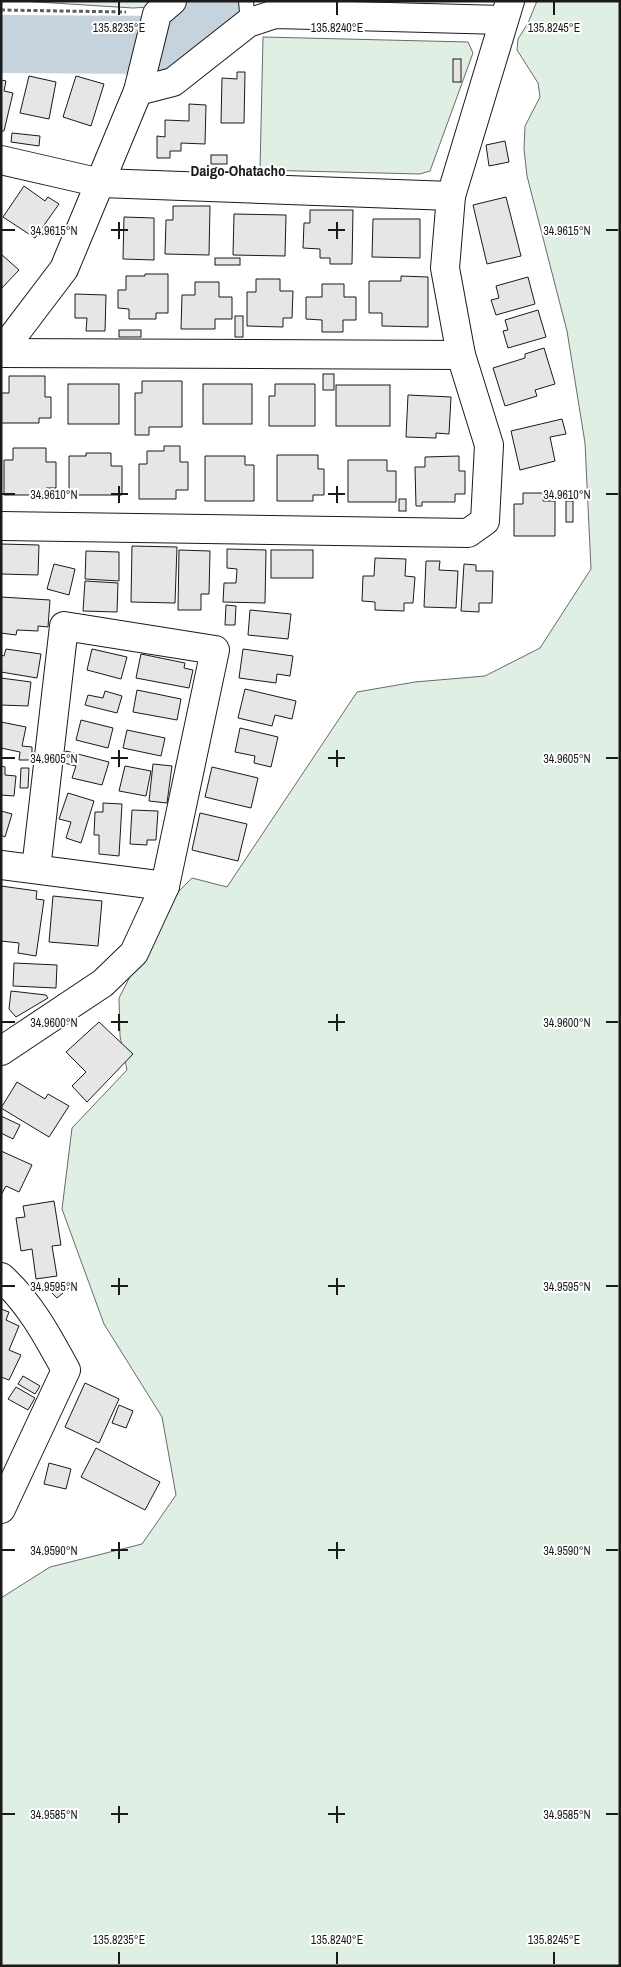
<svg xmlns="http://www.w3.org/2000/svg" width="621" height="1967" font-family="'Archivo Narrow',sans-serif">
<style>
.green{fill:#e0efe3;stroke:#6a6a6a}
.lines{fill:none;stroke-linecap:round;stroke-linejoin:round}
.river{stroke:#c6d2dc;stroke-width:58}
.building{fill:#e6e6e6;stroke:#1a1a1a}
.service-casing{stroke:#1a1a1a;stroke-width:16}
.minor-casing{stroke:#1a1a1a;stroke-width:30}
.tertiary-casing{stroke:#1a1a1a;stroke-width:30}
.path{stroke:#5f5f5f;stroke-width:3;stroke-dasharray:4 2.5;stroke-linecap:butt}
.service{stroke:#fff;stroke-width:14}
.minor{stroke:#fff;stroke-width:28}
.tertiary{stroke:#fff;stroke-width:28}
.ticks{fill:none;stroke:#1a1a1a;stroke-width:2}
.labels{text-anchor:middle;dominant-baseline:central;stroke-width:4;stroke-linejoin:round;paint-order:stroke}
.neighbourhood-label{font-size:15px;font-weight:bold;fill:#1a1a1a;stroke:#fff}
.ticks-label{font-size:12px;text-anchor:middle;fill:#1a1a1a;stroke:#fff;stroke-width:4;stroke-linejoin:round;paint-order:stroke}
</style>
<rect width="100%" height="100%" fill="#fff"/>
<g class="green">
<path d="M21,1H164L149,7L133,8Z"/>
<path d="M537,1H620V1966H1V1598L50,1567L142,1544L176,1495L162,1417L104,1324L62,1209L72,1128L127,1070L120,1036L119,998L169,901L192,878L227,887L357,692L415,682L485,676L540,648L591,569L585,443L567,331L527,176L524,149L525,126L540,97L538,83L517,50L518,39L528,23Z"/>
<path d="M1,24H59L130,27L129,32L32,30L1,34Z"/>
<path d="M263,37L468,42L473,53L430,171L420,174L260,170Z"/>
</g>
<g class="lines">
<path class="river" d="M1,44L172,45L182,38L214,1"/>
</g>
<g class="building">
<rect x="453" y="59" width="8" height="23"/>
<path d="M237,72H245L244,123H221L222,78L237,79Z"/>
<path d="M29,76L56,82L49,119L20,113Z"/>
<path d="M76,76L104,84L91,126L63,117Z"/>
<path d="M1,80L6,81L4,91L13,93L4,131H1Z"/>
<path d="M189,104L206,105L205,144L181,143V151H170V158H157V136L165,137V120L189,121Z"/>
<path d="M12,133L40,136L39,146L11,142Z"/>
<path d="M505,141L509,162L489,166L486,145Z"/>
<rect x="211" y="155" width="16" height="9"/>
<path d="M24,186L45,201L48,197L59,204L35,238L3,217Z"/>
<path d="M506,197L521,256L487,264L473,205Z"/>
<path d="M173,206H210L209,255L165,254L166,220H173Z"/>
<path d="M310,210H353L352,264H330V258H320V249L303,248L304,223H310Z"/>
<path d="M234,214L286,215L285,256L233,255Z"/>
<path d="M124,217L154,218V260L123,259Z"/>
<path d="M373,219H420V258L372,257Z"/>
<path d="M1,254L19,270L1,289Z"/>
<rect x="215" y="258" width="25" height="7"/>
<path d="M145,274H168V313H156V319H129V309L118,308V290H126V276H145Z"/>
<path d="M401,276L428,277V327L382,326V313H369V281H401Z"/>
<path d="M528,277L535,304L496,315L491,300L499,298L496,286Z"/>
<path d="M256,279H280V291H293L292,318H283V327L247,326V292H256Z"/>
<path d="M195,282H219V297H232V319H215V329H181L182,295H195Z"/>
<path d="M322,284H344V297H356V320H343V332H322V320L306,319V297H322Z"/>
<path d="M75,294L106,295L105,331H86L87,318H75Z"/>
<path d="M538,310L546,337L508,348L503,331L508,330L505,320Z"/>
<rect x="235" y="316" width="8" height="21"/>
<rect x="119" y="330" width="22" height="7"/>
<path d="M544,348L555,384L535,390L537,396L505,406L493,368L525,358V354Z"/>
<rect x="323" y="374" width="11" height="16"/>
<path d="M9,376H45V397H51V418H39V423H1V393H9Z"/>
<path d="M142,381H182V427H149V435H135V393H142Z"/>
<rect x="68" y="384" width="51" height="40"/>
<rect x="203" y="384" width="49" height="40"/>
<path d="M275,384H315V426H269V396H275Z"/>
<rect x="336" y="385" width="54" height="41"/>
<path d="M408,395L451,397L449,434L436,433V438L406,437Z"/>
<path d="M562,419L566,434L550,437L555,461L520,470L511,431Z"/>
<path d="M164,446H180V462H188V490H176V499H139V464H147V451H164Z"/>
<path d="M13,448H46V462H56V488H46V495H4V460H13Z"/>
<path d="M86,453H111V466H122V495H69V456H86Z"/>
<path d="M277,455H318V469H324V495H313V501H277Z"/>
<path d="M205,456H245V465H254V501H205Z"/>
<path d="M459,456V471H465V494H455V502H422V506H416L415,467H425V457Z"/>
<path d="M348,460H387V471H396V502H348Z"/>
<path d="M523,493H543V501H555V536H514V504H523Z"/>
<rect x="399" y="499" width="7" height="12"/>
<rect x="566" y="501" width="7" height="21"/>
<path d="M1,544L39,545L38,575L1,574Z"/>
<path d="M132,546L177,547L175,603L131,602Z"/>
<path d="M227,549L266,550L265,603L223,602L224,583H236L237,569L227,568Z"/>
<path d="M179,550L210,551L209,594H201V610H178Z"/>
<rect x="271" y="550" width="42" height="28"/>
<path d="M86,551L119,552V581L85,579Z"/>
<path d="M375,558L406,559L405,576L415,577L413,603H404V611L375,610V602L362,601L363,576H374Z"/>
<path d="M426,561H440L439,570L458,571L456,608L424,607Z"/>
<path d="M54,564L75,569L69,595L47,589Z"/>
<path d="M464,564L476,565V571H493L492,603H479V612L461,611Z"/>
<path d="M85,581L118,583L117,612L83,611Z"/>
<path d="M1,597L50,600L48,627L38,626V631L17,630L16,635L1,633Z"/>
<path d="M226,605L236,606L235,625H225Z"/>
<path d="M250,610L291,614L288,639L248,635Z"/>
<path d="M6,649L41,654L37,678L1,672V655L4,656Z"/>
<path d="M92,649L127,657L121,679L87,670Z"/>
<path d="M243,649L293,656L290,676L277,674L276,683L239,678Z"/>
<path d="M141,654L185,663L184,668L193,670L189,688L136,678Z"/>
<path d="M1,678L31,682L28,706L1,705Z"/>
<path d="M245,689L296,701L292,719L275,715L272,726L238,718Z"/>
<path d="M137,690L181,699L177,720L133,712Z"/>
<path d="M105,691L122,696L117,713L85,705L88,695L103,698Z"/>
<path d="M81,720L113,728L108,748L76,740Z"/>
<path d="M1,722L26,727L22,746L32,747V760H19L20,752L1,748Z"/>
<path d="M240,728L278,737L271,767L254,763L255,756L235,752Z"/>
<path d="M127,730L165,738L161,756L123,748Z"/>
<path d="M66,751L109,762L102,785L72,778L76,766L64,763Z"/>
<path d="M153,764L172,766L167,803L149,801Z"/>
<path d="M1,766L5,767V775L16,776L14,796L1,795Z"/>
<path d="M125,766L151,771L146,796L119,791Z"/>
<path d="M212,767L258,778L251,808L205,797Z"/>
<path d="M21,768H29L28,788H20Z"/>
<path d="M68,793L94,801L81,843L66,838L71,822L59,819Z"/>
<path d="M103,803L122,804L119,856L99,854V835H94L95,812H103Z"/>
<path d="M132,810L158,811L156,840H147V845L130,844Z"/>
<path d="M1,811L12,814L5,837L1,835Z"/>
<path d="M200,813L247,824L238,861L192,850Z"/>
<path d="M1,886L37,891L36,899L44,900L36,956L18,953L19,943L1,941Z"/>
<path d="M53,896L102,901L98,946L49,942Z"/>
<path d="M14,963L57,965L56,988L13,986Z"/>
<path d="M11,991L46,995L48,998L16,1017L9,1009Z"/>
<path d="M99,1022L133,1054L87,1102L72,1086L86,1072L66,1052Z"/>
<path d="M17,1082L45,1099L48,1094L69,1106L49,1137L1,1108Z"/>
<path d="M1,1116L20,1125L13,1139L1,1133Z"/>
<path d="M1,1151L32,1165L19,1192L6,1186L1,1195Z"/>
<path d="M54,1201L61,1245L52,1246L57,1276L36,1279L32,1249L21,1251L16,1218L25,1217L23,1206Z"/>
<path d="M63,1282L69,1288L57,1298L51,1292Z"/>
<path d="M1,1309L9,1312L6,1320L19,1326L9,1350L21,1355L9,1380L1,1377Z"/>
<path d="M23,1376L40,1386L35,1394L18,1384Z"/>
<path d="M85,1383L119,1399L99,1443L65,1427Z"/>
<path d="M16,1387L35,1398L28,1410L8,1399Z"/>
<path d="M119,1405L133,1411L126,1428L112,1423Z"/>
<path d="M96,1448L160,1482L145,1510L81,1477Z"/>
<path d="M49,1463L71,1469L66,1489L44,1484Z"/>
</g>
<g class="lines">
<defs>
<path id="service" d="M246,1L248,23"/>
<g id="minor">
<path d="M138,91L157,14L172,1"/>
<path d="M1,160L101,183L451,196"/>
<path d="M1,353L461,355"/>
<path d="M1,526L468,533L485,521L489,445L461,355L445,268L451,196L510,1"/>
<path d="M1,865L165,886"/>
<path d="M1,1051L103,983L134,953L165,886L215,650L64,626L36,869"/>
<path d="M1,1277C30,1303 48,1337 66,1370L1,1509"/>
</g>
<path id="tertiary" d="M1,352L64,269L138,91L173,82L248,23L275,14L503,20"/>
</defs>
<use href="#service" class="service-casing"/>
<use href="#minor" class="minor-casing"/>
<use href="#tertiary" class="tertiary-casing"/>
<path class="path" d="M1,10L126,12"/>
<use href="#service" class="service"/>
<use href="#minor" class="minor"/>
<use href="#tertiary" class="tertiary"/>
</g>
<path class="ticks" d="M119,2V15M337,2V15M554,2V15M119,222V239M337,222V239M2,230H15M111,230H128M328,230H345M606,230H618M119,486V503M337,486V503M2,494H15M111,494H128M328,494H345M606,494H618M119,750V767M337,750V767M2,758H15M111,758H128M328,758H345M606,758H618M119,1014V1031M337,1014V1031M2,1022H15M111,1022H128M328,1022H345M606,1022H618M119,1278V1295M337,1278V1295M2,1286H15M111,1286H128M328,1286H345M606,1286H618M119,1542V1559M337,1542V1559M2,1550H15M111,1550H128M328,1550H345M606,1550H618M119,1806V1823M337,1806V1823M2,1814H15M111,1814H128M328,1814H345M606,1814H618M119,1952V1964M337,1952V1964M554,1952V1964"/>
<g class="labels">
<g class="neighbourhood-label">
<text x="238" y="170">Daigo-Ohatacho</text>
</g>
</g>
<g class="ticks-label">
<text x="119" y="32">135.8235°E</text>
<text x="337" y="32">135.8240°E</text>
<text x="554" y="32">135.8245°E</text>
<text x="54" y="235">34.9615°N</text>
<text x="567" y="235">34.9615°N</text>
<text x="54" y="499">34.9610°N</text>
<text x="567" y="499">34.9610°N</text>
<text x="54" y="763">34.9605°N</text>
<text x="567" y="763">34.9605°N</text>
<text x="54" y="1027">34.9600°N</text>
<text x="567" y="1027">34.9600°N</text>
<text x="54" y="1291">34.9595°N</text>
<text x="567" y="1291">34.9595°N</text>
<text x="54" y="1555">34.9590°N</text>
<text x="567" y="1555">34.9590°N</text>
<text x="54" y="1819">34.9585°N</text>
<text x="567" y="1819">34.9585°N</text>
<text x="119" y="1944">135.8235°E</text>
<text x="337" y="1944">135.8240°E</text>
<text x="554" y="1944">135.8245°E</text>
</g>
<rect width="621" height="1967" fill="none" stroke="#1a1a1a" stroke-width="5"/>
</svg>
